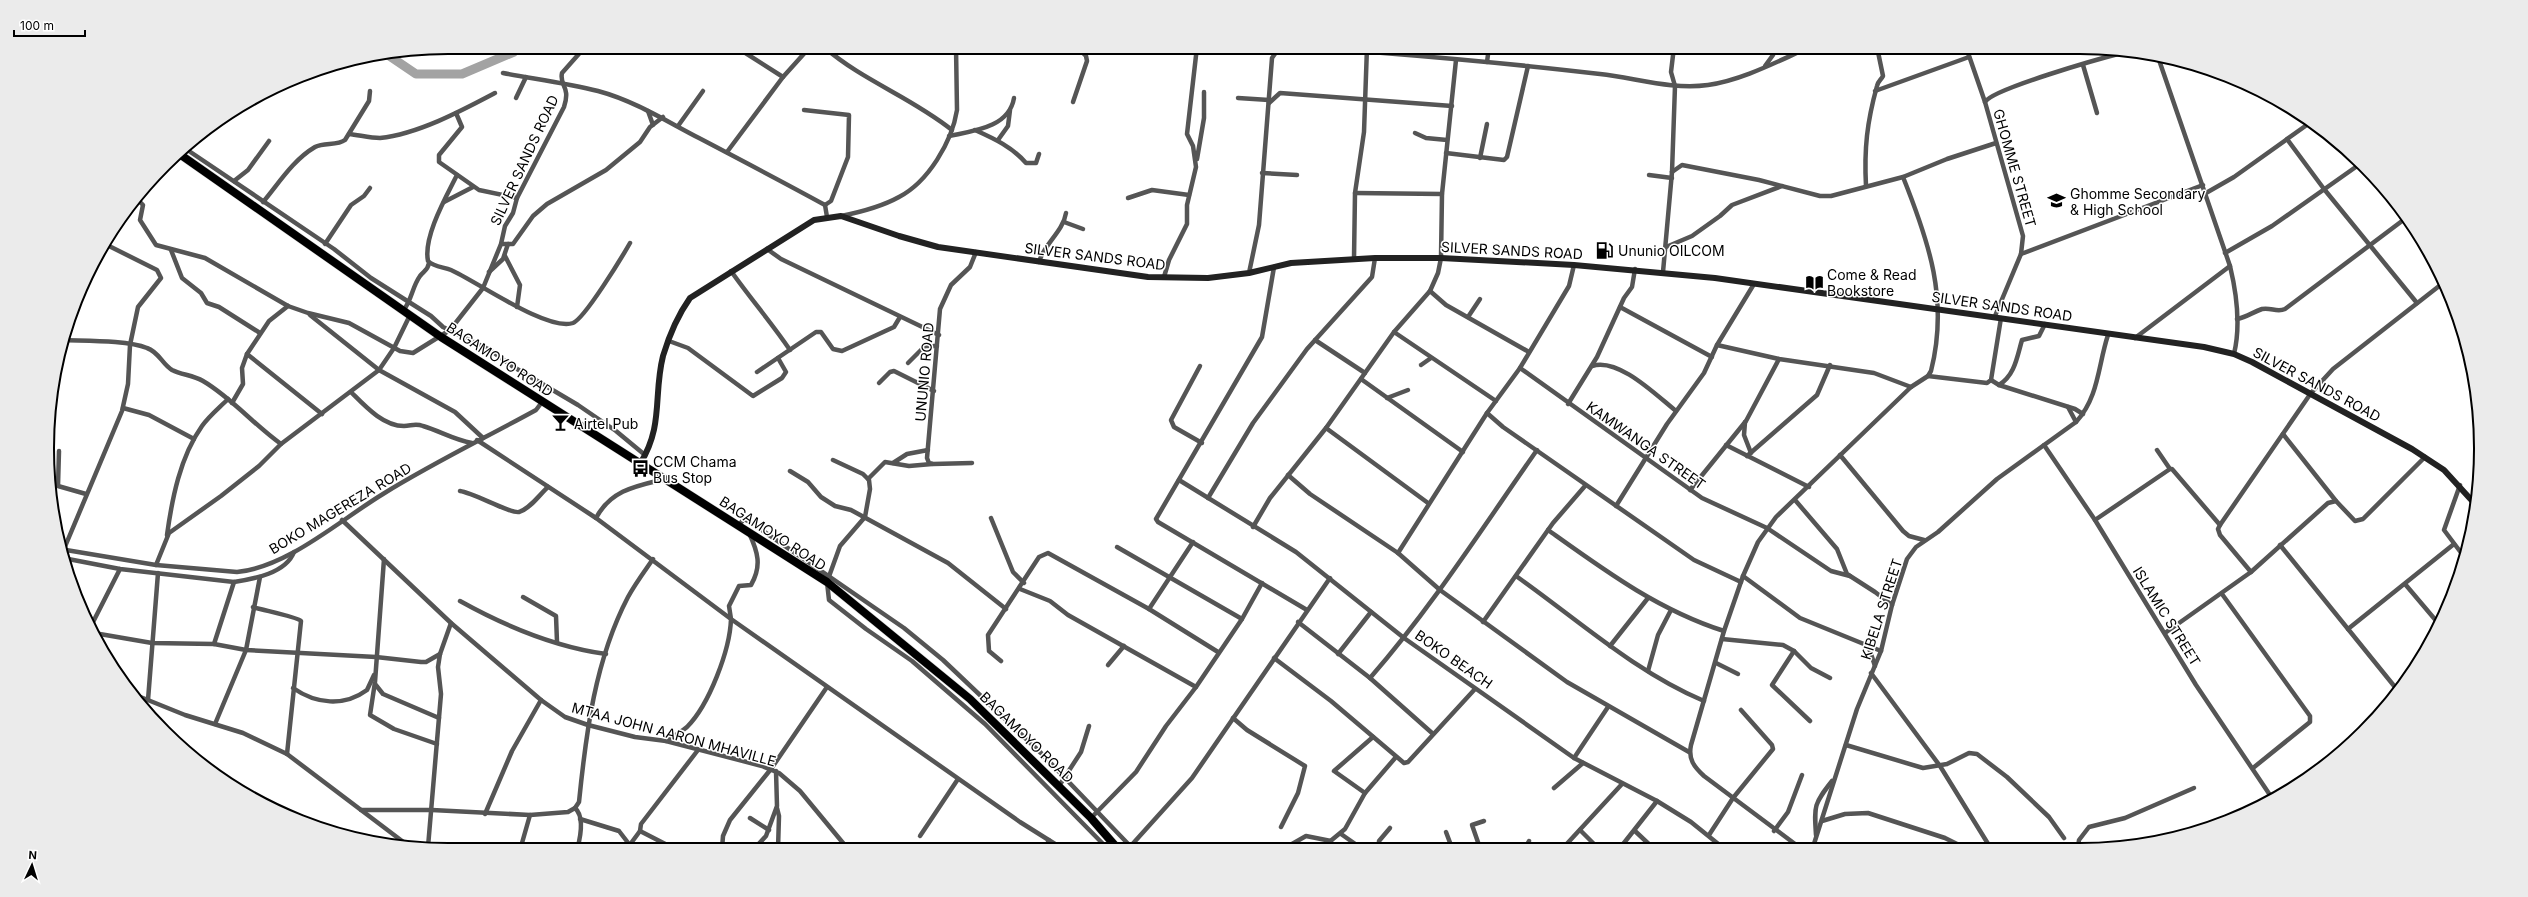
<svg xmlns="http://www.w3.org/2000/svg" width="2528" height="897" font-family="Inter,sans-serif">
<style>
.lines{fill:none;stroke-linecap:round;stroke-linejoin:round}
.river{stroke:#a3a3a3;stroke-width:9}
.highway-casing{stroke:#dbdbdb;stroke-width:9}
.street{stroke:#555;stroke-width:4.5}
.secondary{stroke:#222;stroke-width:6}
.highway{stroke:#000;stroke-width:8}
.labels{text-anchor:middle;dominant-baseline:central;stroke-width:3;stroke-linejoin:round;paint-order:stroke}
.street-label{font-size:14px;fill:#000;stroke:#fff}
.poi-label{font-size:14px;fill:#000;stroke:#fff;text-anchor:start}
.rim{fill:none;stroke:#000;stroke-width:2}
</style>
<rect width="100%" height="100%" fill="#fff"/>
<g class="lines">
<path class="river" d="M385,53L416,74H462L514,52L518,47"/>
<defs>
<path id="highway" d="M178,153L441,337L827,582L970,699L1091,818L1118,849"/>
</defs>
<use href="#highway" class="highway-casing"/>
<g class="street">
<path d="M736,47L783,77"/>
<path d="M824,47C863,81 911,97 952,130"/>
<path d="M1253,47L1275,53"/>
<path d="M1367,47L1371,52C1447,58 1524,65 1600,74C1636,78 1672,90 1708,85C1743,80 1778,61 1810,47"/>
<path d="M1966,47L1985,102L2023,236L2021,254L1995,316"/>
<path d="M2158,57L2230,266C2237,295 2241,325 2234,354"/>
<path d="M1487,62L1489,47"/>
<path d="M2083,65L2097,113"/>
<path d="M1765,66L1773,55L1775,47"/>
<path d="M503,73C535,79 567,83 598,91C635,101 666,121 699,138C741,160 783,182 825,205"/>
<path d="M1875,91L1969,57"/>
<path d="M516,98L526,77"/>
<path d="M1238,98L1269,100"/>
<path d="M1073,102L1087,61L1086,56L1077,47"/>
<path d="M1985,102C1992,89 2102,58 2122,53"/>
<path d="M1269,103L1280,93L1452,106"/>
<path d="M804,110L849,115L848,157L831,201L825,205"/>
<path d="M648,111L653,125"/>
<path d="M456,113L462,127L439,155V162L479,190L517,198"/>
<path d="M678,126L703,91"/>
<path d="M975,130C995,139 1012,147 1026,163H1036L1039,154"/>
<path d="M1415,133L1426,138L1447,140"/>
<path d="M349,134C359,135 370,138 380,138C418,134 461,111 495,93"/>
<path d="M949,136C972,131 1009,128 1014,98"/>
<path d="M2287,139L2324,189L2417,303"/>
<path d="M998,140L1008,126L1010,110"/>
<path d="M183,147L334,249L371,278L431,316L443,327L490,350L512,366L578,405L616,431L645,455"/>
<path d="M727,152L783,77L810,47"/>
<path d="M1446,153L1504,160L1507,157L1528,66"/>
<path d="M1480,158L1487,124"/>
<path d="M1197,159L1204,118V92"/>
<path d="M1672,172L1682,165L1759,180L1820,196H1831L1903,177L1947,159L1996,143"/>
<path d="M1262,173L1297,175"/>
<path d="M457,175C446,197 423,237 428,261C434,267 444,267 451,270C476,281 548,332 573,323C585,318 622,257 630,243"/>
<path d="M1649,175L1672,178"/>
<path d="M234,181L248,170L269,141"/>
<path d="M1866,186C1864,149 1867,122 1877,86C1878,81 1881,80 1883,76L1877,47"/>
<path d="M1355,193L1442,194"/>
<path d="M2206,193L2234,177L2311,122"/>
<path d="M136,198L143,205L140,220L156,245L205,258L288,306L308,313L349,323L400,351L413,353L450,330L483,288L501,244L505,226L513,213L517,198L564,107C571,86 559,86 562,73L585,47"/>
<path d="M1128,198L1152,190L1189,195"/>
<path d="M263,202C279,183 293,160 315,147C324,142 337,146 345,140L369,101L370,91"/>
<path d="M444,202L473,187"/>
<path d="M825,205L827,217"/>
<path d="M841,216C861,212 881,207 899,197C928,182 952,142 957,110L956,47"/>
<path d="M1064,222L1083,229"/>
<path d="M325,244L351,205L364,196L370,188"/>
<path d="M501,244H513L533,216L547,204L606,170L640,142L650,127L663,117"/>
<path d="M1666,247L1692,236L1720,216L1732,205L1782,186"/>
<path d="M767,249L781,259L939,335"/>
<path d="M171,250L182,278L201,293L207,303L219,307L260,333"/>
<path d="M2225,253L2272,226L2360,164"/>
<path d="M2021,254L2203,185"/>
<path d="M505,256L520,285L517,307"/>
<path d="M1354,259L1355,193L1364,132L1367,47"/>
<path d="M1039,262C1044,244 1063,232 1066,213"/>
<path d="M1274,267L1262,337L1156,519L1158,522L1307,610"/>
<path d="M731,271C750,298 771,322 790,350"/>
<path d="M489,272L503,259L508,244"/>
<path d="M1663,272L1672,172L1675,86L1671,72L1674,47"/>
<path d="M1249,273L1259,225L1272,58L1277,51L1290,47"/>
<path d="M1164,277L1169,260L1187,224V205L1196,167L1193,146L1187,134L1197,47"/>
<path d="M1430,291L1446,305L1529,352"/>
<path d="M1620,307L1712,357"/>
<path d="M403,311C412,300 412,287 420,276C424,271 428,270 429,263"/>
<path d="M310,315L379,370L455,412L483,438"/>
<path d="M1468,317L1480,299"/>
<path d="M2237,319C2247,317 2253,312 2262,309C2271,307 2277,313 2285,309L2406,218"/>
<path d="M1394,332L1496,401"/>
<path d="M2135,338L2230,266"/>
<path d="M62,340C85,341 127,340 147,348C159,352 162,364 172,370C182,375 193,375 203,381C232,398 254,425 281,444"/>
<path d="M1315,340L1365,373"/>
<path d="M669,341L688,348L753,396L782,378L786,372L778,358"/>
<path d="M1717,345L1779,359L1874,373L1911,387"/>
<path d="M247,354L322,414"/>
<path d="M908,363L925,346H937"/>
<path d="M1421,365L1431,358"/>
<path d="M1200,366L1171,420L1174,427L1202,443"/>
<path d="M1592,366C1618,357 1656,395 1676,411"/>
<path d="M1520,368L1702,498L1767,528L1831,571L1850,576"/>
<path d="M757,372L816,332H821L833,349L842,351L894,327L900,317"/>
<path d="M1928,376L1987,383L1991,380L2001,318"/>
<path d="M1361,379L1463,452"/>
<path d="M1991,380L1999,385L2075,409L2083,414"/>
<path d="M879,383L890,372L894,371L934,391"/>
<path d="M1999,385C2015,375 2017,357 2022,340L2039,336L2045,324"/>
<path d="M351,392C365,406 383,426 404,426C411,426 415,423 423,426C440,431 454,440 472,443"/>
<path d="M1387,398L1408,390"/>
<path d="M232,403L243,384L242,368L247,354L269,321L288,306"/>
<path d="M1568,404L1597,357L1624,298L1632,287L1635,269"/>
<path d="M2068,407L2076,422"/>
<path d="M123,408L149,415L194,439"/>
<path d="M1487,413L1503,427L1694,560L1741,582"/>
<path d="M1745,422L1744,435L1751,453"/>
<path d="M1326,428L1428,503"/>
<path d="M2283,434L2336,501L2355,521L2363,519L2425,457"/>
<path d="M477,440L596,518L731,619C730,650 709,705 687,727C681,732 673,737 666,741"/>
<path d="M1726,445L1809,487"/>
<path d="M2044,445L2095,520L2196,685L2272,798"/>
<path d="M2157,450L2170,469H2172L2220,525"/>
<path d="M59,451L58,486L86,494"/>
<path d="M1840,455L1903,531L1909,536L1924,540"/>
<path d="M1747,456L1817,395L1830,365"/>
<path d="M833,460L863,474L869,480L870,489L865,517L840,546L827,582L829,600L866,629L912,661L985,724L1108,849"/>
<path d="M893,463L907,454L928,450"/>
<path d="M972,463L933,464L929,463L927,458L940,309L951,285L970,267L976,252"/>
<path d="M790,471L808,482L821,497L835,506L851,510L948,563L1006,609"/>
<path d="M1288,475L1310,494L1398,553L1440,590L1567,682L1689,752"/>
<path d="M868,479L885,462L909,466L932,464"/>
<path d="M1179,480L1296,552L1404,638L1574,758L1657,801L1691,822L1722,847"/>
<path d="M2460,485L2444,530L2465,558"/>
<path d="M1690,490L1746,421L1779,359"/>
<path d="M460,491C474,493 511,514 519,512C530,509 540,494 548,487"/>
<path d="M1208,498L1253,423L1307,349L1372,277L1375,258"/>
<path d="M1795,500L1837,549L1847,574L1875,592L1892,605"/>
<path d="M1616,506L1667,424L1704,373L1717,345L1754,284"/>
<path d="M596,518C611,490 636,486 665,479"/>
<path d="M991,518L1013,572L1024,583"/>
<path d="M342,520L451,623L541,700L565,717L588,725L635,737L666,741L762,766L779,773L800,791L848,849"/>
<path d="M2095,520L2170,469"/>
<path d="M738,526L744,519L750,522L904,628L943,660L1041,753L1133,849"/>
<path d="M1253,527L1270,498L1326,428L1394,332L1430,291L1438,273L1441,258L1442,194L1456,60"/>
<path d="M1548,530C1604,570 1658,610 1724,631"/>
<path d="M749,533C758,552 762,566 751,585L739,586L729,606L731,619L1020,822L1063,849"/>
<path d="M167,535C172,499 180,457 202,426C209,416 219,408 228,399"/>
<path d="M2280,545L2399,692"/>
<path d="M1117,547L1242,619"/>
<path d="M60,549L156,565L237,572C288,567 340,520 383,494C433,463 485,438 536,410L542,402"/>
<path d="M64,549L122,411L128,384L130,345L138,307L161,278L157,270L105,244"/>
<path d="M1398,553L1487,413L1520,368L1569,286L1574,265"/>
<path d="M63,558L120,569L234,582C254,579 286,573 294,552"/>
<path d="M384,559L375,682L370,715L394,729L437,744"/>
<path d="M156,565L169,533L221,496L259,466L281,444L379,370L394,348L410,315"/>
<path d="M2251,572L2220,535L2218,529L2220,525L2311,393L2333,369L2443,283"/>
<path d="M1516,576C1577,619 1635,672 1704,701"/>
<path d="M1743,576L1800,618L1881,651"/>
<path d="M2405,584L2438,623"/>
<path d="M1020,589L1050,601L1068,615L1196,687"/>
<path d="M2222,594L2310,716V722L2253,768"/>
<path d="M523,597L556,616L557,642"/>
<path d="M460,601C505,626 555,647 606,654"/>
<path d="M253,607C262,610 298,617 301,621L287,754"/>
<path d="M1149,609L1193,542"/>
<path d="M1298,622L1370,678L1432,733"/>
<path d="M1483,622L1553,523L1585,486"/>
<path d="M91,626L120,569"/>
<path d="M2348,629L2454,544"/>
<path d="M94,633L152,643L214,644L246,650L376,657L421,662H426L440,654"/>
<path d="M2165,633L2251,572L2328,503L2336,501"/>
<path d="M1722,639L1783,645L1794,651L1811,668L1830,678"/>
<path d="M214,644L234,582"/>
<path d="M1868,645L1875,666"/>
<path d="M1610,646L1648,598"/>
<path d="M1794,651L1772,685L1810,721"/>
<path d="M1338,654L1371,612"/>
<path d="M1274,658L1331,701L1404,763L1408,762L1475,689"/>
<path d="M1001,661L989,651L988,635L1039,557L1048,553L1149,609L1218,652"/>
<path d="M1716,663L1738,674"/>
<path d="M1108,665L1124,646"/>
<path d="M1648,671L1658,635L1671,610"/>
<path d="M1871,673L1940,766L1990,847"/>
<path d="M1370,678C1432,607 1483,527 1537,450"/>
<path d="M375,684L383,694L439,718"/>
<path d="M293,688C316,704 344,707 367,690L374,675"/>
<path d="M133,694L185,715L243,733L287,754L406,844"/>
<path d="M148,700L158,573"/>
<path d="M1233,718L1247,730L1305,766L1298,793L1281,827"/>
<path d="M215,724L246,650L260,577"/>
<path d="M1846,745L1923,768L1947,764L1969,753L1977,754L2007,777L2049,817L2064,838"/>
<path d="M1574,758L1608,707"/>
<path d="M1059,786L1081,752L1089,726"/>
<path d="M1554,788L1583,763"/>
<path d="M1365,793L1334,771L1373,737"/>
<path d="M575,808C585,817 580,839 577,850"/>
<path d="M777,808L779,816L778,849"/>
<path d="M361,810H432L530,815L568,812L575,808L579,802C586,733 595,660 628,597C635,584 644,572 653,559"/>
<path d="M485,814L512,751L541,700"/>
<path d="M750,818L769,830"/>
<path d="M1091,818L1136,772L1166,726L1196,687L1242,619L1262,583"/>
<path d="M580,819L619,831L629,844"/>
<path d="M1822,821L1845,814L1868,813L1945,838L1963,847"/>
<path d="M1580,830L1598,848"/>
<path d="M640,831L677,850"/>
<path d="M1635,831L1653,848"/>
<path d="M1774,831L1788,812L1802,775"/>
<path d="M1446,832L1452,848"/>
<path d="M1341,834L1361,848"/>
<path d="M1709,835L1733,798L1773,749L1772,745L1741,710"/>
<path d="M1816,835C1814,805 1814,804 1832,781"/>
<path d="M920,836L958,779"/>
<path d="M428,847L441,694L438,667L440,654L451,623"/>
<path d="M1799,847L1704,776C1694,767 1688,759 1691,745L1724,631L1743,576L1758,542L1776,517L1911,387L1928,376L1931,371C1949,300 1929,242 1903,177"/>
<path d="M1813,847L1857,709L1881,651L1892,605L1907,559L1916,547L1938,532L1997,479L2076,422C2099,397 2098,365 2108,335"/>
<path d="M2078,847L2079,840L2089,827L2125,818L2194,788"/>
<path d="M1285,848L1306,836L1331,841"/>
<path d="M1322,848L1345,829L1365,793L1396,757"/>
<path d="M1379,848V841L1390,828"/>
<path d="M1480,848L1472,825L1484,821"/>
<path d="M1525,848L1529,841"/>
<path d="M1563,848L1622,784"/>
<path d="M1620,848L1657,801"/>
<path d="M722,849L723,836L730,820L771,769L827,687"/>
<path d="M754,849L766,836L777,806L776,771"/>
<path d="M1045,849L1049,840"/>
<path d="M1128,849L1192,778L1330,578"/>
<path d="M520,850L530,815"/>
<path d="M626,850L640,831L641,824L698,750"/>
</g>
<path class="secondary" d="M640,464C664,425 653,396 663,356C669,336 678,315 690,298L814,220L841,216L899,236L938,247L1148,277L1208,278L1249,273L1291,263L1375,258H1441L1574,265L1715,278L2204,347L2234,354L2252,362L2412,449L2444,470L2475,504"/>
<use href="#highway" class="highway"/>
</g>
<defs>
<symbol id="school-bare" viewBox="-9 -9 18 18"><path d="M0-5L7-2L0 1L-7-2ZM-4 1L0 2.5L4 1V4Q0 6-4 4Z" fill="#000" stroke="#fff" stroke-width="2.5" paint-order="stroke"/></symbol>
<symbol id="fuel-bare" viewBox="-9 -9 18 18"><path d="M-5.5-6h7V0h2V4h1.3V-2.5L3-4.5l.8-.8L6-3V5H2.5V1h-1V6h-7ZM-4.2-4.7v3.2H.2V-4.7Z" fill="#000" stroke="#fff" stroke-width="2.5" paint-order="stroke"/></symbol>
<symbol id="library-bare" viewBox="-9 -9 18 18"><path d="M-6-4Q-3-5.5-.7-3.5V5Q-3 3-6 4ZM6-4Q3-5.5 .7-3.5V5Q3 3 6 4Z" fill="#000" stroke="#fff" stroke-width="2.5" paint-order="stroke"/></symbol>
<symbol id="bar-bare" viewBox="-9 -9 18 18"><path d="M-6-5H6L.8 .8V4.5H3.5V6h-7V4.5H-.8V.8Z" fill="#000" stroke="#fff" stroke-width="2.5" paint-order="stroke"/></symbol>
<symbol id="bus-bare" viewBox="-9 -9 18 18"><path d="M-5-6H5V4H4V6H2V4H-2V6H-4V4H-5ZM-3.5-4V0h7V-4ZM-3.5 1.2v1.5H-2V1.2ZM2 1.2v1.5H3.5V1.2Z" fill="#000" stroke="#fff" stroke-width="2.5" paint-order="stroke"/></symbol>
</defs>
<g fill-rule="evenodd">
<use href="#school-bare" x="2044" y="188" width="25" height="25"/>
<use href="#fuel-bare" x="1592" y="238" width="25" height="25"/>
<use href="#library-bare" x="1802" y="270" width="25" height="25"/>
<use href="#bar-bare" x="548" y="410" width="25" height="25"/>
<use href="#bus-bare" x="628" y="456" width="25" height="25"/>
</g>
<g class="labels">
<g class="street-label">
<text transform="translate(524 160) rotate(-65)">SILVER SANDS ROAD</text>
<text transform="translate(2015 168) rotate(74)">GHOMME STREET</text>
<text transform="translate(1512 250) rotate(3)">SILVER SANDS ROAD</text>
<text transform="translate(1095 256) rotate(7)">SILVER SANDS ROAD</text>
<text transform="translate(2002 306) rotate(8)">SILVER SANDS ROAD</text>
<text transform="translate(500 359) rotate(33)">BAGAMOYO ROAD</text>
<text transform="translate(924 372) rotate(-85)">UNUNIO ROAD</text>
<text transform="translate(2317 384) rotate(28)">SILVER SANDS ROAD</text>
<text transform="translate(1646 445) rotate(35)">KAMWANGA STREET</text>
<text transform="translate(340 508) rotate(-31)">BOKO MAGEREZA ROAD</text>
<text transform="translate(773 533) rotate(33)">BAGAMOYO ROAD</text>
<text transform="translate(1881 609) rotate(-72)">KIBELA STREET</text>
<text transform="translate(2167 616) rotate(58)">ISLAMIC STREET</text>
<text transform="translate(1454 659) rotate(35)">BOKO BEACH</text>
<text transform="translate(674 734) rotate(15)">MTAA JOHN AARON MHAVILLE</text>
<text transform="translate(1027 737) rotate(44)">BAGAMOYO ROAD</text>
</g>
<g class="poi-label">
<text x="2070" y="193">Ghomme Secondary<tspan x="2070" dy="16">&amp; High School</tspan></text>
<text x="1618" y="250">Ununio OILCOM</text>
<text x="1827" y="274">Come &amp; Read<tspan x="1827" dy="16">Bookstore</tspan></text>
<text x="574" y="423">Airtel Pub</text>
<text x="653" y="461">CCM Chama<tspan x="653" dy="16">Bus Stop</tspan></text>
</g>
</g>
<path d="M0 0H2528V897H0ZM448 54H2080A394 394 0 0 1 2474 448V449A394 394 0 0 1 2080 843H448A394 394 0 0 1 54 449V448A394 394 0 0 1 448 54Z" fill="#ebebeb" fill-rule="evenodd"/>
<path class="rim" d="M448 54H2080A394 394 0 0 1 2474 448V449A394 394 0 0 1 2080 843H448A394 394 0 0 1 54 449V448A394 394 0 0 1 448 54Z"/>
<g transform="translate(32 865) rotate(4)" stroke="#ffffff" stroke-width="3" paint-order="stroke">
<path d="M0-3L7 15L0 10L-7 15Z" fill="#000000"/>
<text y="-6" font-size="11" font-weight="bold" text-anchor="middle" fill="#000000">N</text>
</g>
<path d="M14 30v6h71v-6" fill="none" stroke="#000000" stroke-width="2"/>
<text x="20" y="30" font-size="12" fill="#000000" stroke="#ffffff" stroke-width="3" paint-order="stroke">100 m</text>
</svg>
